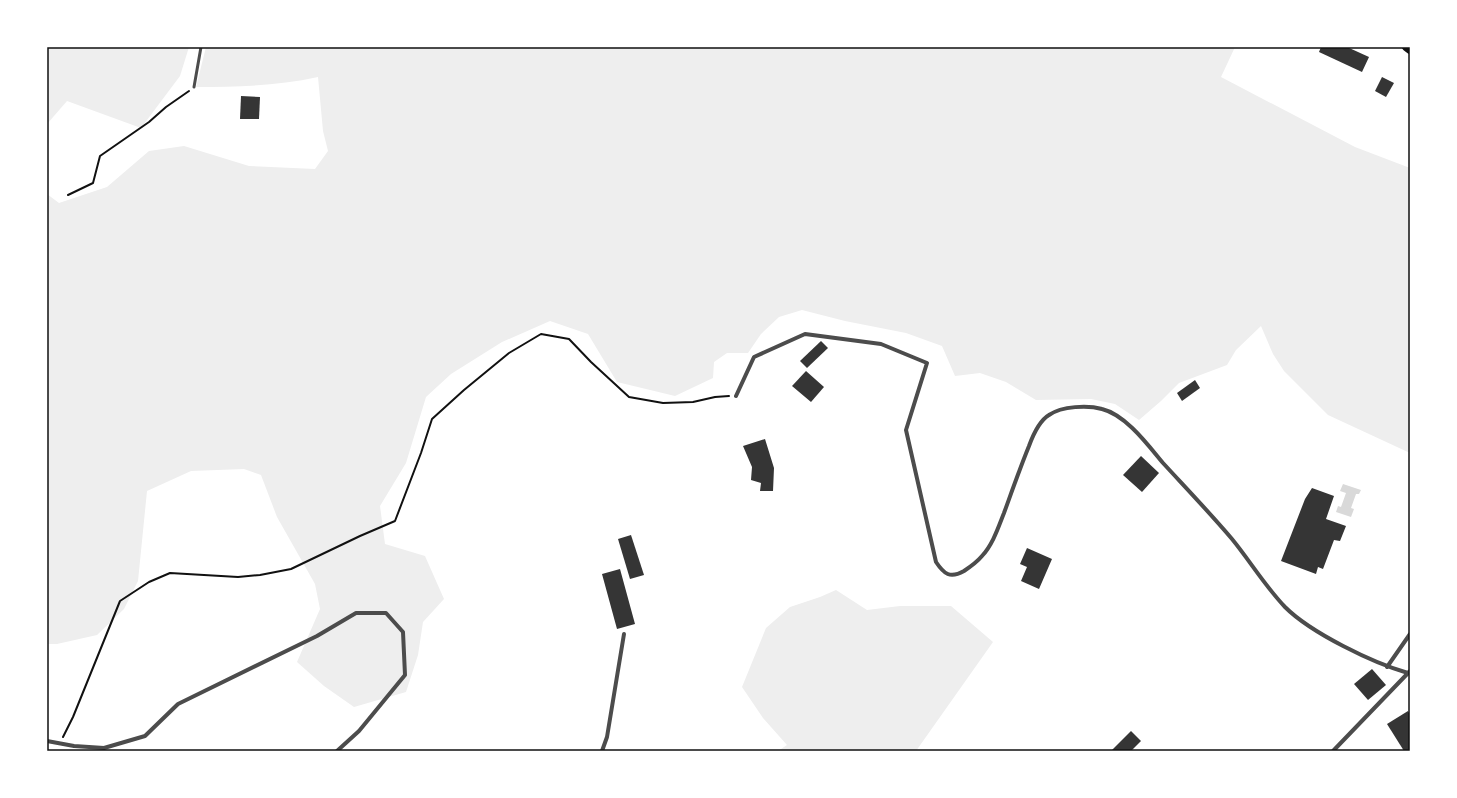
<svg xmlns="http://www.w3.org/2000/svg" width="1457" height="798" font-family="'Golos Text',sans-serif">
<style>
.green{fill:#eee}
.water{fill:#d9d9d9}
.building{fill:#353535}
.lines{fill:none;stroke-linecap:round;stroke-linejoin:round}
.path{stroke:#111;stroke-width:2}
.service{stroke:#4c4c4c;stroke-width:3}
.minor{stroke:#4c4c4c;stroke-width:4}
.secondary{stroke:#111;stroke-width:8}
.neatline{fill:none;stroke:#111;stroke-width:1.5}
</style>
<rect width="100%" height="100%" fill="#fff"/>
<g class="green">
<path d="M47,47H189L180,76L141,128L67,101L47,124Z"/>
<path d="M206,47H1235L1221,77L1355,147L1410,168V453L1328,415L1284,371L1273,354L1261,326L1236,350L1227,365L1179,383L1161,401L1139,420L1115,404L1091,399L1036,400L1006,382L980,373L955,376L942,346L906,333L845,321L802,310L779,317L761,334L748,353H727L714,362L713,378L675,396L617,382L588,334L550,321L502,342L451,374L426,397L406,463L380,506L385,544L425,556L444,599L423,622L418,655L406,692L354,707L324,686L297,662L320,609L315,584L277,517L261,475L244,469L191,471L147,491L138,581L124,609L97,635L57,644H47V194L59,203L107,187L149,151L184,146L249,166L315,169L328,151L323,131L318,77C277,86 238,87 196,87Z"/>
<path d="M836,590L867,610L900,606H951L993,642L916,751H778L787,745L763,718L742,687L766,628L790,607L820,597Z"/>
</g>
<path class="water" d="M1343,484L1361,490L1359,494H1356L1351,508L1354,509L1351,517L1336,512L1338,506L1341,507L1346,493L1340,491Z"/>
<g class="building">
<path d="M1321,47H1347L1369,57L1362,72L1319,52Z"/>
<path d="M1382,77L1394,83L1386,97L1375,91Z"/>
<path d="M241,96L260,97L259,119H240Z"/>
<path d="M821,341L828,348L807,368L800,361Z"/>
<path d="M806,371L824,387L811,402L792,386Z"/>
<path d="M1195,380L1200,388L1182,401L1177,393Z"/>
<path d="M765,439L774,468L773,491H760L761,483L751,480L752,467L743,446Z"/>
<path d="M1141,456L1159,473L1142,492L1123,475Z"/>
<path d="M1312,488L1334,496L1326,519L1346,526L1340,541L1334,540L1323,569L1318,567L1316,574L1281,561L1305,499Z"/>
<path d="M631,535L644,575L630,579L618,539Z"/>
<path d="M1027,548L1052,559L1039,589L1021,581L1027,567L1020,564Z"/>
<path d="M620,569L635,624L617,629L602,574Z"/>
<path d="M1372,669L1386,685L1368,700L1354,684Z"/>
<path d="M1408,711L1410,715V751H1404L1387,724Z"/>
<path d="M1131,731L1141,741L1131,751H1111Z"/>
</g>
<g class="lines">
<g class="path">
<path d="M68,195L93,183L100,156L149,122L166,107L189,91"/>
<path d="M63,737L73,717L120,601L149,582L170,573L238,577L260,575L291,569L360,536L395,521L421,453L432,419L464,390L509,353L541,334L569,339L591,362L629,397L663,403L693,402L715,397L729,396"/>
</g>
<path class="service" d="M194,87L201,47"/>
<g class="minor">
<path d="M736,396L754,357L805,334L881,344L927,363L906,430L936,562C944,574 950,579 964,571C970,567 977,562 982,556C993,544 998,528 1004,513C1012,491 1020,468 1029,446C1033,435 1039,421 1049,415C1062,406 1088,405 1102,409C1126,415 1148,445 1163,463C1186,488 1210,513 1232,539C1250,561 1265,586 1285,607C1311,633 1373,663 1408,673"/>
<path d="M1387,667L1410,634"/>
<path d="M47,741L74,746L104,748L145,736L178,704L317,636L356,613H386L403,632L405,675L359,731L337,751"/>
<path d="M602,751L607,737L624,634"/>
<path d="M1333,751L1410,671"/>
</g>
<path class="secondary" d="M1406,47L1410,50"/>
</g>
<rect width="1457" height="798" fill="none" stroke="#ffffff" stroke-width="96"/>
<rect x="48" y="48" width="1361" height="702" class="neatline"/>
</svg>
